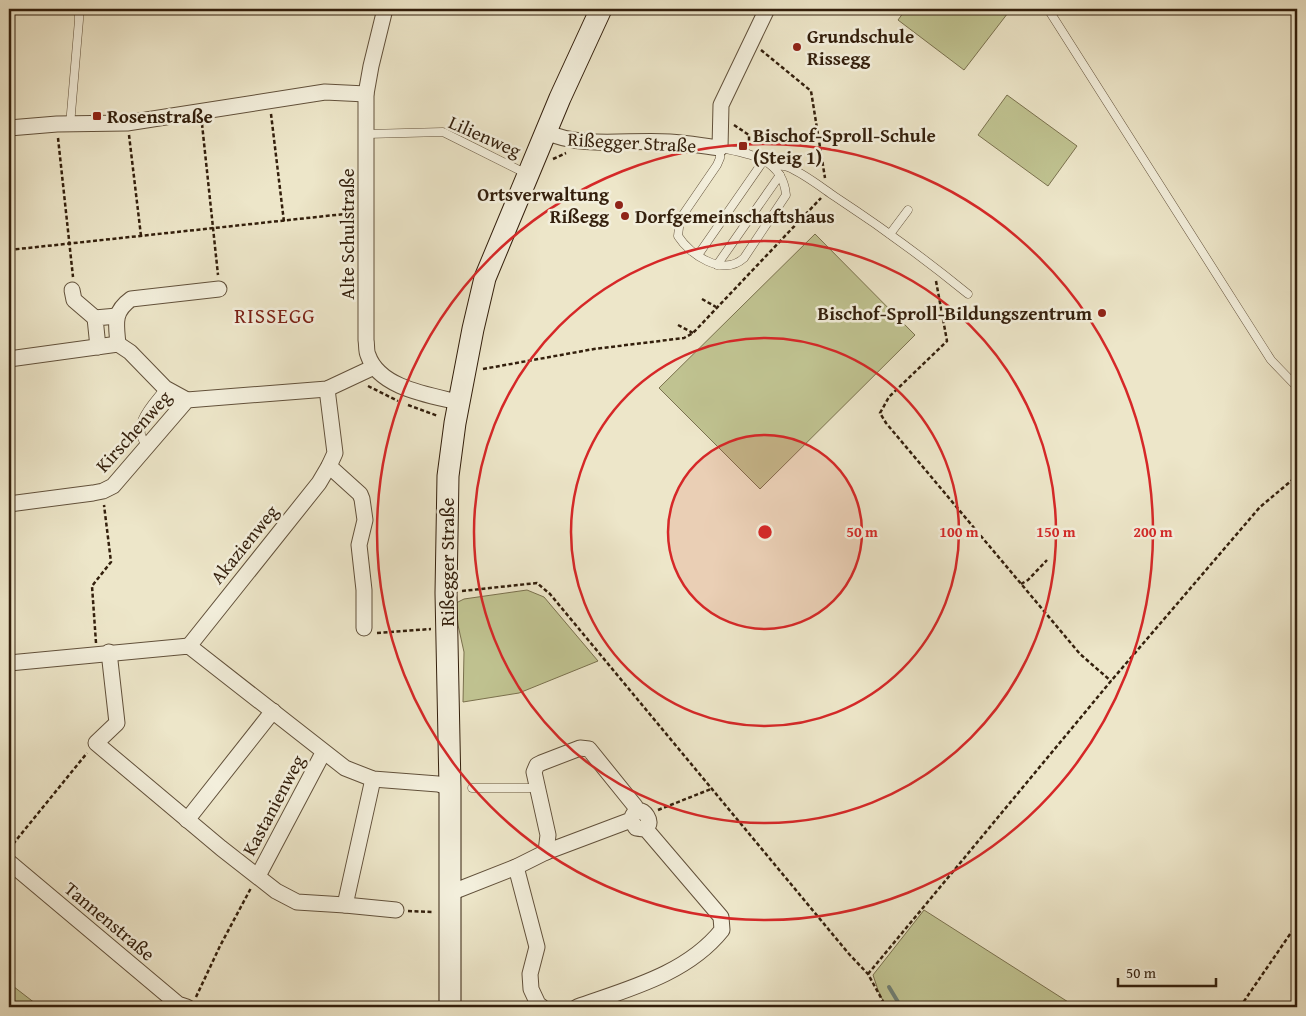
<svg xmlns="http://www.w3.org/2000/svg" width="1306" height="1016" font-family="'Gentium Book Plus',serif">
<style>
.green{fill:#c0c391;stroke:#7a714e}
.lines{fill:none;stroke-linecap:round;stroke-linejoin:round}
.stream{stroke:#707f74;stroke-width:4}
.lane-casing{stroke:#62513b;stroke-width:9}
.street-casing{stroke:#62513b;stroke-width:17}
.secondary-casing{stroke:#331f0c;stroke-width:23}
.path{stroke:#331f0c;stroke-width:2.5;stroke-dasharray:4 2.5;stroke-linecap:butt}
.lane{stroke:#f3efdc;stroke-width:8}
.street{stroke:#f3efdc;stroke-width:15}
.secondary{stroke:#f3efdc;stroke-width:21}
.ring{fill:none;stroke:#d62828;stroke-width:2.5}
.poi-dot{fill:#8f2418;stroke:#f3efdc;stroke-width:2}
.labels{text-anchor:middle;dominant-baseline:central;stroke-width:5;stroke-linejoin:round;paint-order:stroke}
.poi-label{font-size:19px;font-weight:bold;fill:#331f0c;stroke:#f3efdc;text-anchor:start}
.street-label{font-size:19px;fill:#331f0c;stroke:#f3efdc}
.quarter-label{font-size:21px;letter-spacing:1px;fill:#7a1f14;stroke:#f3efdc}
.centre{fill:#d62828;stroke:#f3efdc;stroke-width:2.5}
.ring-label{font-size:15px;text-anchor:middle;font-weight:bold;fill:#d62828;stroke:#f3efdc;stroke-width:5;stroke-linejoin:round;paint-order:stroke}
</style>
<rect width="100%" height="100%" fill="#ede6c9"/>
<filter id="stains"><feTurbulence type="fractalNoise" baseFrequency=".004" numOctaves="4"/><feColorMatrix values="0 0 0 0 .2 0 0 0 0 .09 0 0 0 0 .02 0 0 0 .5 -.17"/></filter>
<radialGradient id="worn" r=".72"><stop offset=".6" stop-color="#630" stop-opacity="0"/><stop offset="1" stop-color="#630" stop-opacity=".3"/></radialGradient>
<g class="green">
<path d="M906,9H1011L964,70L898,20Z"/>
<path d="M1007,95L1077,146L1048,186L978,135Z"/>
<path d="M815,234L915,335L760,489L659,388Z"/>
<path d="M527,590L544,597L598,661L519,693L463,702L464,652L458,625L456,603L464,599Z"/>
<path d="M924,910L1076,1007H886L878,990L873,975Z"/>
<path d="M9,983L40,1007H9Z"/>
</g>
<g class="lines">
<path class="stream" d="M889,987L901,1007"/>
<defs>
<g id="lane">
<path d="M1048,9L1271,360L1297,387"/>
<path d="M70,125L79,20V9"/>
<path d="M367,134L443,132L527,174"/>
<path d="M720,148C749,153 783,159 786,195L744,258C723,277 690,255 678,236L680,219L717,165L720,158Z"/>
<path d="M773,166C779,166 783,165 788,167C803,173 821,187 834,196C880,226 925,259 968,294"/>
<path d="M890,234L908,210"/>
<path d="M698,255L764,160"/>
<path d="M717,265L780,175"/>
<path d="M147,446C129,425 152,405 165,388"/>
<path d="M472,788H537"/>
</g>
<g id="street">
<path d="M385,9L371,66L366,94V340C367,345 366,351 368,355C379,388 429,395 458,402"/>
<path d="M9,128L57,124L127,123L325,92L366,94"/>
<path d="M546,132C583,149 629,139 670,142C686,143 703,146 720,148L721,105L767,9"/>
<path d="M72,290L74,300L95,318"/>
<path d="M118,344C116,323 113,312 131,299L219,289"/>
<path d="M98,347L95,318L117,316"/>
<path d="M9,359L118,344L130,352L165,388L187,400"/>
<path d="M329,466L360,494L362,499L365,520L359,545L364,590V628"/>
<path d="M9,504L93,493L103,491L113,486L187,400L327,389L374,367"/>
<path d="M189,646L319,483L329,466L335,453L327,389"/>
<path d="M109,652L117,723L96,743L221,848L276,891L297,902L345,905L396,910"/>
<path d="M9,663L189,646L345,768L373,779L438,784L450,788"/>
<path d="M187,820L273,711"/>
<path d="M546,852L548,835L534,772L537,765L541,763L580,748L589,749L635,806L637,812"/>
<path d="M9,862L178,1004L187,1007"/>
<path d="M516,867L537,947L530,974L531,989L538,1004L542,1007"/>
<path d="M258,876L323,753"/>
<path d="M450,893L516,867L546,852L631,820C639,793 664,834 636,828L631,820"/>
<path d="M345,905L373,779"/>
<path d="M577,1007C628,989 687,974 722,930L721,917L645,828"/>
</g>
<path id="secondary" d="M450,1007V788L446,593L448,476L455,423L473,329L485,278L560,98L601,9"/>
</defs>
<use href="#lane" class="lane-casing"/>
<use href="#street" class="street-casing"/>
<use href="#secondary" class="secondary-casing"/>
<g class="path">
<path d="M761,50L811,91L825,178"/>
<path d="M271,114L284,222"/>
<path d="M202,124L218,275"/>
<path d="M734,125L749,135V144"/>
<path d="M129,135L141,236"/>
<path d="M58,138L73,277"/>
<path d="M553,159L566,153"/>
<path d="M9,250L354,213"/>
<path d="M936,281L947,341L889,397L880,413L886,423L1080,654L1111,681"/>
<path d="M702,299L716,307"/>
<path d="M678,325L693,333"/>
<path d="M483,369L594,349L684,338L693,333L821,198"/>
<path d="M368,386L398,401"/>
<path d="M408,405L438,416"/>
<path d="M1021,584L1028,580L1047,560"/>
<path d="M462,591L537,583L550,594L849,954L868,974L886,1007"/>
<path d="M377,633L431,629"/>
<path d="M96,643L92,586L111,562L104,505"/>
<path d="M658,810L711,789"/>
<path d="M9,849L87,753"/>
<path d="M408,911L434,912"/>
<path d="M868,974L1111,681L1260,507L1297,476"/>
<path d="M196,997L220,946L251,888"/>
<path d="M1240,1007L1297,924"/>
</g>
<use href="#lane" class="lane"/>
<use href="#street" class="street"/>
<use href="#secondary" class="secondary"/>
</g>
<circle cx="765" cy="532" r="97" fill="#d62828" fill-opacity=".12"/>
<g class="ring">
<circle cx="765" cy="532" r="97"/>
<circle cx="765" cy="532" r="194"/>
<circle cx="765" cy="532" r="291"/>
<circle cx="765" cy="532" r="388"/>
</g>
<g class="poi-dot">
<circle cx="797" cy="47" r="5"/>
<rect x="92" y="111" width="10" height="10" rx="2.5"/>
<rect x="738" y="141" width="10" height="10" rx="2.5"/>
<circle cx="619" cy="205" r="5"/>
<circle cx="625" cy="216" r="5"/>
<circle cx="1102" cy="313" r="5"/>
</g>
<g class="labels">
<g class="poi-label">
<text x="807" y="36">Grundschule<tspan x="807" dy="22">Rissegg</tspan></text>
<text x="107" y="116">Rosenstraße</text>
<text x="753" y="135">Bischof-Sproll-Schule<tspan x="753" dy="22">(Steig 1)</tspan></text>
<text x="609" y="194" text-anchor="end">Ortsverwaltung<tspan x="609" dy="22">Rißegg</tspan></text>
<text x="635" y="216">Dorfgemeinschaftshaus</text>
<text x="1092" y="313" text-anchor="end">Bischof-Sproll-Bildungszentrum</text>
</g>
<g class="street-label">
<text transform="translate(485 136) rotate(24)">Lilienweg</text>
<text transform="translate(632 142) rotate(3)">Rißegger Straße</text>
<text transform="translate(347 234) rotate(-90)">Alte Schulstraße</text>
<text transform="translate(133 431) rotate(-48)">Kirschenweg</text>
<text transform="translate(244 544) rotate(-51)">Akazienweg</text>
<text transform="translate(447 562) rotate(-90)">Rißegger Straße</text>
<text transform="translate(273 805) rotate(-62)">Kastanienweg</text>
<text transform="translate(110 921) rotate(40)">Tannenstraße</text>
</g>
<g class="quarter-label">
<text x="275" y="315">RISSEGG</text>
</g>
</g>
<circle cx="765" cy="532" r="8" class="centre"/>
<g class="ring-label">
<text x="862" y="537">50 m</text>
<text x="959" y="537">100 m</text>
<text x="1056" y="537">150 m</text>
<text x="1153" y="537">200 m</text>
</g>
<rect width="1306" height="1016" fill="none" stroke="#ede6c9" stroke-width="30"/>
<rect x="10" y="10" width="1286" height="996" fill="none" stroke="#331f0c" stroke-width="2.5"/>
<rect x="15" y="15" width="1276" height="986" fill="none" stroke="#331f0c"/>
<path d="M1118 978v8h98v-8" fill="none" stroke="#331f0c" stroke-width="2.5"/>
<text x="1126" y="978" font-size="15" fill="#331f0c" stroke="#f3efdc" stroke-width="4" paint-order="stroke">50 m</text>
<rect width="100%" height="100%" filter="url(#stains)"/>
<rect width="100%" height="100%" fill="url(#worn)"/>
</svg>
